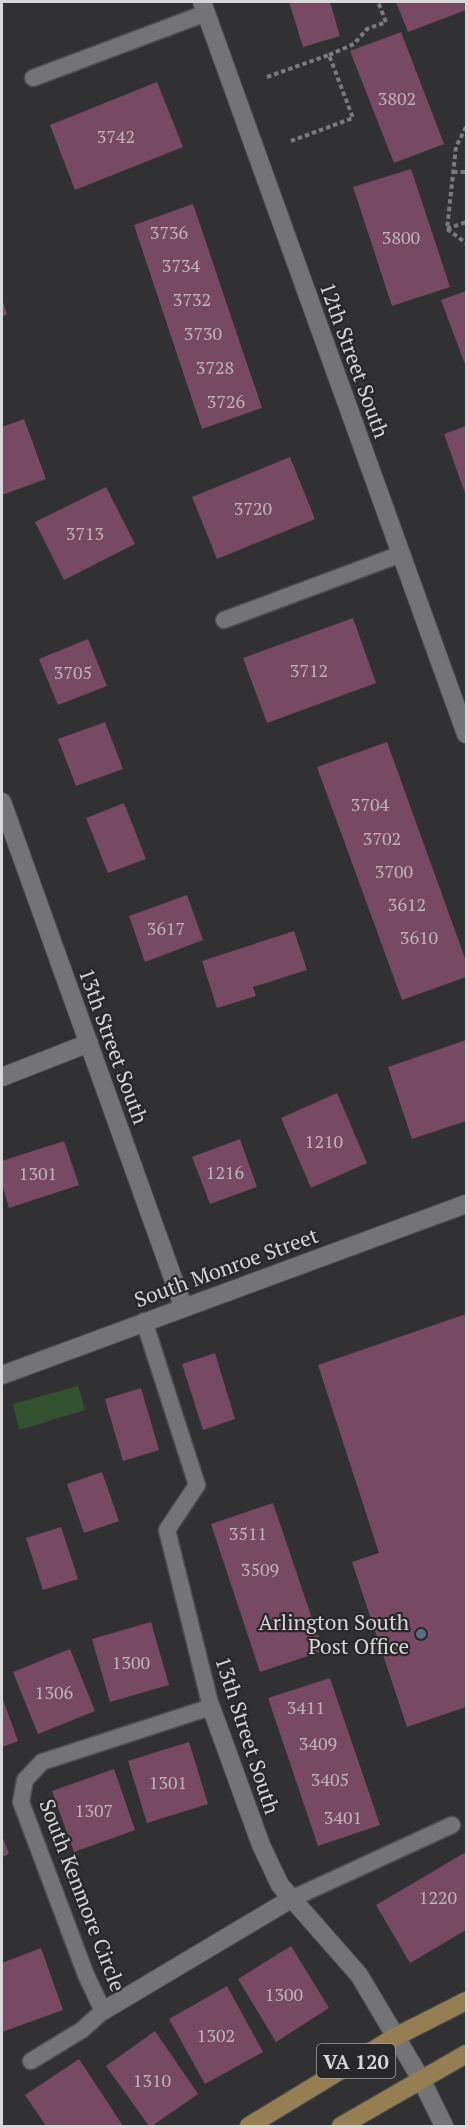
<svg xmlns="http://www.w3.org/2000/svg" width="468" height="2128" font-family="'PT Serif',serif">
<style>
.green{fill:#32522f}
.building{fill:#774962}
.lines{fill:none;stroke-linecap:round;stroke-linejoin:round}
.service-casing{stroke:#4e4e50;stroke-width:19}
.minor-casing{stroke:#4e4e50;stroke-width:20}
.primary-casing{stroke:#4e4e50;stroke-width:20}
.path{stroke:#7b7b7c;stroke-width:4;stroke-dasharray:4.5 3;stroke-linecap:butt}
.service{stroke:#747376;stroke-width:16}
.minor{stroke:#747376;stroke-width:18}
.primary{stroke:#947e52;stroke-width:18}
.service-dot{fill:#5c6f8a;stroke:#282729;stroke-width:2}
.labels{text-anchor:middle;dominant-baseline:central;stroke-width:4.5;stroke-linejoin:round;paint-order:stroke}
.number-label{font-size:18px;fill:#bfb4ba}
.shield{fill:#282729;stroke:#a2a2a4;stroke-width:1.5}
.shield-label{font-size:20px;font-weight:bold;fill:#d7d7d8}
.street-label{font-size:21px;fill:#d7d7d8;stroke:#282729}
.poi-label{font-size:21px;fill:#d7d7d8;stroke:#282729;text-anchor:end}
</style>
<rect width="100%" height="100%" fill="#313133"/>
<path class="green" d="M78,1386L85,1410L19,1430L13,1404Z"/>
<g class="building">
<path d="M289,2H330L340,36L303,47Z"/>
<path d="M396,2H466V10L408,32Z"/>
<path d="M401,32L444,144L394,163L350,51Z"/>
<path d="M157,82L183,147L75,190L50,125Z"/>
<path d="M411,169L450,287L392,306L353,187Z"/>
<path d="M193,204L262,408L202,429L134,225Z"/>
<path d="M466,291V367L441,300Z"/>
<path d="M2,298L7,315L2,316Z"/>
<path d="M24,419L46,479L2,495V427Z"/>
<path d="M466,426V496L444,434Z"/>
<path d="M290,457L315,519L217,559L192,497Z"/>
<path d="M106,487L135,544L64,580L35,522Z"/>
<path d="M353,618L376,683L267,723L243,658Z"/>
<path d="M88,639L107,686L58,705L39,659Z"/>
<path d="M105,722L123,769L76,786L58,739Z"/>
<path d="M387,742L466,961V977L402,1000L317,767Z"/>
<path d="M124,803L146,859L108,873L86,818Z"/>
<path d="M187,895L203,940L145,962L129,916Z"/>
<path d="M294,931L307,970L253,987L256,996L217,1008L202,961Z"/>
<path d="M466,1040V1121L412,1139L388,1067Z"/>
<path d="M337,1093L367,1163L311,1188L281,1118Z"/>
<path d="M240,1139L257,1187L210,1204L192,1157Z"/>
<path d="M64,1141L79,1185L9,1208L2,1184V1161Z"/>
<path d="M466,1314V1707L407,1727L352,1562L379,1553L318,1365Z"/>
<path d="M215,1353L235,1419L203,1430L182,1364Z"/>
<path d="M141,1388L159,1450L123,1461L105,1399Z"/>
<path d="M102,1472L119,1521L84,1533L67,1484Z"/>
<path d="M273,1503L323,1651L260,1672L211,1524Z"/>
<path d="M61,1527L78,1579L43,1590L26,1538Z"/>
<path d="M151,1622L169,1685L110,1702L92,1639Z"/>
<path d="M70,1649L95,1711L38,1734L13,1672Z"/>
<path d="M330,1678L380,1825L318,1846L268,1698Z"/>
<path d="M2,1697L18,1741L2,1747Z"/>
<path d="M189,1742L208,1804L147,1823L128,1761Z"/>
<path d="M114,1769L135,1830L74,1852L52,1791Z"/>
<path d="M2,1835L9,1854L2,1857Z"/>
<path d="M466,1852V1930L410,1963L376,1905Z"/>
<path d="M291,1946L329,2008L276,2042L238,1979Z"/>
<path d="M41,1948L63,2010L2,2032V1963Z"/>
<path d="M227,1986L263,2052L205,2084L169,2019Z"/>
<path d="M155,2031L198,2094L152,2126H149L106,2066Z"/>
<path d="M79,2059L123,2126H46L25,2095Z"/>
</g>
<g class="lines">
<defs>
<g id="service">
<path d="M33,78L206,13"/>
<path d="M224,620L401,554"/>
<path d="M291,1899L452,1825"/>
<path d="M31,2061L82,2030L103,2011L86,1975L21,1802L25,1780L42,1762L211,1707L167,1530L197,1485L144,1321"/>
</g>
<g id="minor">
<path d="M202,2L466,734"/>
<path d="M2,802L183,1306"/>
<path d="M2,1077L89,1043"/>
<path d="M2,1375L466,1204"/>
<path d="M211,1707L261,1845L280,1885L359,1975L421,2079L444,2126"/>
<path d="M103,2011L291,1899"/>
</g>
<g id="primary">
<path d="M249,2126L395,2037L466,2001"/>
<path d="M341,2126L466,2054"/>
</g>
</defs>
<use href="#service" class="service-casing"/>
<use href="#minor" class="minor-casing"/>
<use href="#primary" class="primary-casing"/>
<g class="path">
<path d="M329,55L354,44L367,29L386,22L378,2"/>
<path d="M267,77L329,55L353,118L291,141"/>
<path d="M466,127L456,147L447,229L466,243"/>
<path d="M453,172H466"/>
<path d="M447,229L466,222"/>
</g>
<use href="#service" class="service"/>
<use href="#minor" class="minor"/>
<use href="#primary" class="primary"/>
</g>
<circle class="service-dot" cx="421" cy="1634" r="6"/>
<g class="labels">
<g class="number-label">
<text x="397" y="98">3802</text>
<text x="116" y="136">3742</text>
<text x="169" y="232">3736</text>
<text x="401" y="237">3800</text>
<text x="181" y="265">3734</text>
<text x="192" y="299">3732</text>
<text x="203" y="333">3730</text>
<text x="215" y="367">3728</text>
<text x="226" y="401">3726</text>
<text x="253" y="508">3720</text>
<text x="85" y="533">3713</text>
<text x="309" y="670">3712</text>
<text x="73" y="672">3705</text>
<text x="370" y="804">3704</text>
<text x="382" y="838">3702</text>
<text x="394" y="871">3700</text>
<text x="407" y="904">3612</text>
<text x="166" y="928">3617</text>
<text x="419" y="937">3610</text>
<text x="324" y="1141">1210</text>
<text x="225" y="1172">1216</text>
<text x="38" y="1173">1301</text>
<text x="248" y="1533">3511</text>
<text x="260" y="1569">3509</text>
<text x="131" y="1662">1300</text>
<text x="54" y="1692">1306</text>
<text x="306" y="1707">3411</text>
<text x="318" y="1743">3409</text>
<text x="330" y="1779">3405</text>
<text x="168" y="1782">1301</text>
<text x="94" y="1810">1307</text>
<text x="343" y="1817">3401</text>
<text x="438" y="1897">1220</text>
<text x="284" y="1994">1300</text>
<text x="216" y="2035">1302</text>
<text x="152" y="2080">1310</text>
</g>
<rect class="shield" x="317" y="2044" width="78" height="34" rx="4.5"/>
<g class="shield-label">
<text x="356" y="2061">VA 120</text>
</g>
<g class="street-label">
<text transform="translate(355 360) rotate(70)">12th Street South</text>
<text transform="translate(114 1046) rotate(70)">13th Street South</text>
<text transform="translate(226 1267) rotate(-20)">South Monroe Street</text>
<text transform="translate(248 1735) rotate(72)">13th Street South</text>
<text transform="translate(83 1895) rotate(69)">South Kenmore Circle</text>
</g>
<g class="poi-label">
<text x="409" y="1622">Arlington South<tspan x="409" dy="24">Post Office</tspan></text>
</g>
</g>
<rect width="468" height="2128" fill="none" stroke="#d7d7d8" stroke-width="6"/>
</svg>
